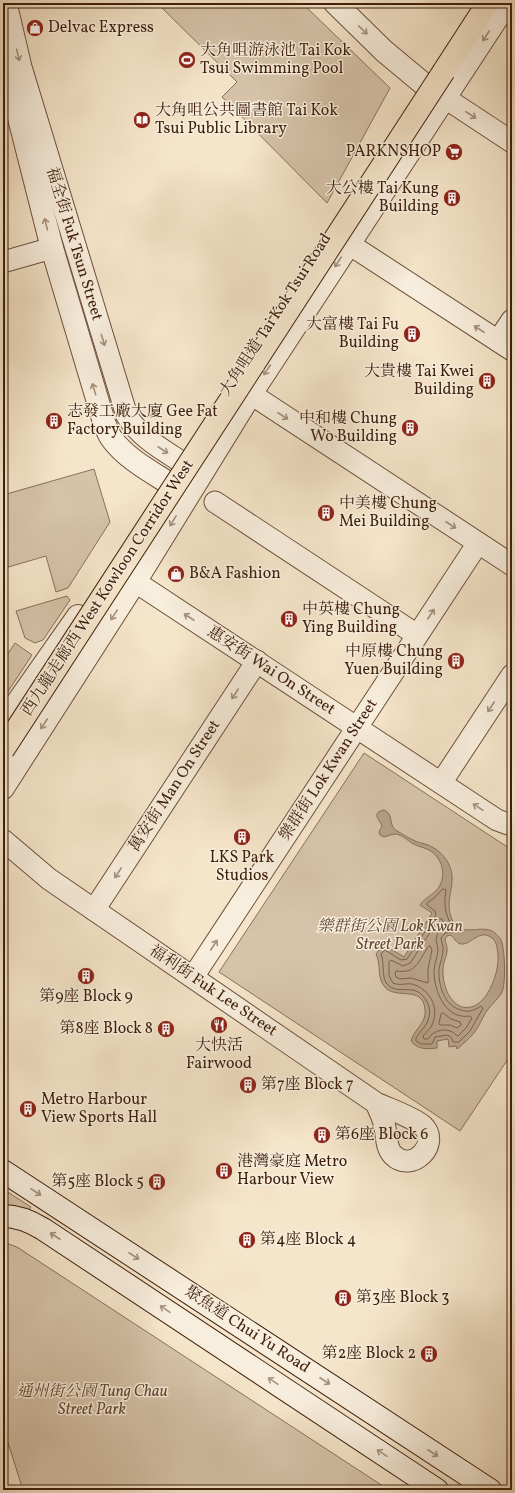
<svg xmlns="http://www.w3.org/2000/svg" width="515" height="1493" font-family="Vollkorn,'Noto Serif TC',serif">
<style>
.green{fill:#d6c3aa;stroke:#8a705a}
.water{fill:#b7a189;stroke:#876d57;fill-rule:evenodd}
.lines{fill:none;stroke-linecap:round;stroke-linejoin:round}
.shore{stroke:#7a604a;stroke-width:1}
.minor-casing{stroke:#6c503b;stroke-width:23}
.tertiary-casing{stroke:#6c503b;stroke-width:24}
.secondary-casing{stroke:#3e1e0b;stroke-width:24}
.trunk-casing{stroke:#3e1e0b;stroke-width:24}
.minor{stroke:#f8eedd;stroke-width:21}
.tertiary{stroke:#f8eedd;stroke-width:22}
.secondary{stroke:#f8eedd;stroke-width:22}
.trunk{stroke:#f5e5ca;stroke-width:22}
.trunk-bridge-casing{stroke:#3e1e0b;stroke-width:24;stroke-linecap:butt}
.trunk-bridge{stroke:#f5e5ca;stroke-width:22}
.oneway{stroke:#a4907e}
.labels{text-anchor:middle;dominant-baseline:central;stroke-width:3;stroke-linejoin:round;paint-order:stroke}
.poi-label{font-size:16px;fill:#3e1e0b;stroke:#f8eedd;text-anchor:start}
.street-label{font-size:16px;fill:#3e1e0b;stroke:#f8eedd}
.park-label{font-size:16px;font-style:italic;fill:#644733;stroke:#f8eedd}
</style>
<rect width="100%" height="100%" fill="#f5e5ca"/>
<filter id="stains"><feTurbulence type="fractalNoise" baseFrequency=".005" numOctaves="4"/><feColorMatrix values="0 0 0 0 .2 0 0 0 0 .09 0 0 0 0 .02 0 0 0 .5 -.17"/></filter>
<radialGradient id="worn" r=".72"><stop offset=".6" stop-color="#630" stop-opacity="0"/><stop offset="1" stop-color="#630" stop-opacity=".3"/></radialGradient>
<g class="green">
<path d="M157,3H302L390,88L327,203L222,97L237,82Z"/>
<path d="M94,469L110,522L68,588L56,592L46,556L5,568L3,561V495Z"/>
<path d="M67,596L70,600L43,640L35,643L25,638L16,611Z"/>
<path d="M15,643L32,655L3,699V661Z"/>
<path d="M364,753L512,850V1053L460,1131L219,972Z"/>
<path d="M3,1189L31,1207L28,1212L3,1206Z"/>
<path d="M3,1242L17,1247L389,1490H23L3,1427Z"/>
</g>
<path class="water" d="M384,810C394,814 388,826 397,831C403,834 408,838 413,840C418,843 423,843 428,845C442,851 453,864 452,880C452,893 446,902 451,917C459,941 482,922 495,933C497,935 500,938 501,940C505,949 506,983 502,992C499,998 493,1003 489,1008C484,1014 482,1020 478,1027C473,1036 465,1042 457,1049L456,1046L449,1047L448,1039L437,1041V1048C427,1049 418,1050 411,1041C414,1029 427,1023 425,1009C422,984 395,1001 384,986C377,977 381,964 376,954L383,944L404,957L432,913L420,905C426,896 437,894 441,883C446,870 440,855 427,849C422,847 417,846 412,843C407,840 402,835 396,834C392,834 388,836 384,837L380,835L379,832L382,826C379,819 371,813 384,810ZM450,935C455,937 455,943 461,944C472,945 479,928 492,938C497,942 497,948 498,954C500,972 486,1013 462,1007C454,1004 449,997 446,989C443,980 442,972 444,962C445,958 447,955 447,951C448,946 445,943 445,939L447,936Z"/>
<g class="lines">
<g class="shore">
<path d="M443,889L446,890C443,907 446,916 454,930L453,932L445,933L441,938C441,942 444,946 443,950C443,957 440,962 439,969C438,984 444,1006 461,1010C468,1013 475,1010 481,1006L483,1008L470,1031L459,1042H453L451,1037L447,1035L435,1037L432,1044H421L416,1041V1038C419,1033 424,1028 427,1023C430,1016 431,1009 427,1002C416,980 398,997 387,984C381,976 385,964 381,954L385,950L401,960L407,959L436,915L435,911L427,905V903L434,898Z"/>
<path d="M439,919H442L445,926C440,931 434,935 437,944C437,946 438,948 438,950C438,957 434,964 434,971C434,992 446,1020 470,1016L472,1018L466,1028L458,1036C455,1035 454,1032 450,1031C442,1028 432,1032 428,1039H424L423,1036C425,1033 429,1030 431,1027C441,1009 430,989 412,984C405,983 400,986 393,983L389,976V962L391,960L403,966L410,963Z"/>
<path d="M430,946L432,950L428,969V983L411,978L400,979L396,977L395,974L396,971C416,974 418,962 428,947Z"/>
<path d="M443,1013L451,1019L460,1022L461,1025L457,1028L450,1025H440L439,1023L441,1014Z"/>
</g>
<defs>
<g id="minor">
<path d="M6,3L21,67L127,416C140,437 160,448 180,461"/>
<path d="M430,88L512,142"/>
<path d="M349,244L512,350"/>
<path d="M3,262L52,248"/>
<path d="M498,341L512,320"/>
<path d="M251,394L512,565"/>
<path d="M215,502L417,635"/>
<path d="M122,573L497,820L508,824H512"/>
<path d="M441,783L512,675"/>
<path d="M3,840L49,879L376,1103C389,1109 413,1117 423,1126C441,1144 412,1174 393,1155C385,1147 387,1133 384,1123C382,1116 379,1110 376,1103"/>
<path d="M94,910L257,661"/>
<path d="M193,977L478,543"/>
</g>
<g id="tertiary">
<path d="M335,3L384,51L426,86"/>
<path d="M3,55L52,248L104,422C106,427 108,434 112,439C125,457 148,470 167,482"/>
<path d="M3,723L78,616"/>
<path d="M3,788L135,582L251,394L507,3"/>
</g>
<g id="secondary">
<path d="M3,1171L490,1490"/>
<path d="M3,1216C18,1216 30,1221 43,1229L437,1490"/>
</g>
<path id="trunk" d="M444,71L488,3"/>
</defs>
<use href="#minor" class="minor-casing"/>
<use href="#tertiary" class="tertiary-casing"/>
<use href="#secondary" class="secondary-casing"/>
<use href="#trunk" class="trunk-casing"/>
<use href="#minor" class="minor"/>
<use href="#tertiary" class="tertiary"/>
<use href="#secondary" class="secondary"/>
<use href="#trunk" class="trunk"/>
<defs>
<path id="trunk-bridge" d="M3,750L444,71"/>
</defs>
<use href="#trunk-bridge" class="trunk-bridge-casing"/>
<use href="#trunk-bridge" class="trunk-bridge"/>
</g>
<defs><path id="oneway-shaft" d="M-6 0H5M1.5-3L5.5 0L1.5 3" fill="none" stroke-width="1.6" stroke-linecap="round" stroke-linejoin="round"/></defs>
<g class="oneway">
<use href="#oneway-shaft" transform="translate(363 30) rotate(44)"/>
<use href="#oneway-shaft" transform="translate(486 36) rotate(123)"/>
<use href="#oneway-shaft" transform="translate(18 55) rotate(76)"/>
<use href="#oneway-shaft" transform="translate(471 115) rotate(33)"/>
<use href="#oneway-shaft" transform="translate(46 224) rotate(-104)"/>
<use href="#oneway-shaft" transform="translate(338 262) rotate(123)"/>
<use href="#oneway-shaft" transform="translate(479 329) rotate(-147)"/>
<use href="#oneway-shaft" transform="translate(103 340) rotate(73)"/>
<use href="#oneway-shaft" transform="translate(267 370) rotate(124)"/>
<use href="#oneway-shaft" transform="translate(94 389) rotate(-107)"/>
<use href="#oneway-shaft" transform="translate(283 416) rotate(33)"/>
<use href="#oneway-shaft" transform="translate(163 450) rotate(33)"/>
<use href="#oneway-shaft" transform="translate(173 521) rotate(122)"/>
<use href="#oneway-shaft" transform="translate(451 525) rotate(33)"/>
<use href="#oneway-shaft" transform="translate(431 614) rotate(-57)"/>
<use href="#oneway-shaft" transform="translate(114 615) rotate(123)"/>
<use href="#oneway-shaft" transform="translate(189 617) rotate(-147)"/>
<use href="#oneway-shaft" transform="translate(235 694) rotate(123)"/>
<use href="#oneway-shaft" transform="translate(491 707) rotate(123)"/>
<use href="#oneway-shaft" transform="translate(44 724) rotate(123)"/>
<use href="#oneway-shaft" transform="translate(478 807) rotate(-146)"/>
<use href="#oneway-shaft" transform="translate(118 873) rotate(123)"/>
<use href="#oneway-shaft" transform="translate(214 945) rotate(-57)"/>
<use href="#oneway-shaft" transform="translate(36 1192) rotate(33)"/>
<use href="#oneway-shaft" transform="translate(55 1236) rotate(-147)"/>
<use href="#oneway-shaft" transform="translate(134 1256) rotate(33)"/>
<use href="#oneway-shaft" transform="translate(165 1309) rotate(-146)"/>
<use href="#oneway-shaft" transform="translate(273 1381) rotate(-146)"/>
<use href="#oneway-shaft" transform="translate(325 1381) rotate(33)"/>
<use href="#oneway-shaft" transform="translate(382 1453) rotate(-146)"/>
<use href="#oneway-shaft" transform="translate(433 1453) rotate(33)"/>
</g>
<defs>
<symbol id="shop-disc" viewBox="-11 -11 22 22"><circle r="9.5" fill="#8f2418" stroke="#f8eedd"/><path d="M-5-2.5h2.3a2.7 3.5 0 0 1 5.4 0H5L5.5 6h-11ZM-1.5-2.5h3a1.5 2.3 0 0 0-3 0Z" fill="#fff"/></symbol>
<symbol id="stadium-disc" viewBox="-11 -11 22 22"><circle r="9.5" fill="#8f2418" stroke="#f8eedd"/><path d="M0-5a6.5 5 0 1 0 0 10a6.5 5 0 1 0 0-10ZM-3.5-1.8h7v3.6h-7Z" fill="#fff"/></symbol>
<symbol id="library-disc" viewBox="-11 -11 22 22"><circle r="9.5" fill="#8f2418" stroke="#f8eedd"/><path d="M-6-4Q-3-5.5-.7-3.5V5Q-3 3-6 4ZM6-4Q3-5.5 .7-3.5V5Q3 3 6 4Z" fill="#fff"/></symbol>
<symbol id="supermarket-disc" viewBox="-11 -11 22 22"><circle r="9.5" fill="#8f2418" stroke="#f8eedd"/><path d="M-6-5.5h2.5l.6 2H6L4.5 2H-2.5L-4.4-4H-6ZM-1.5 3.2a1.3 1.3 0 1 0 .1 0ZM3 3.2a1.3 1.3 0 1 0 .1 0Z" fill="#fff"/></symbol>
<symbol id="building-disc" viewBox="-11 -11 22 22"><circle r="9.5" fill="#8f2418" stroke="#f8eedd"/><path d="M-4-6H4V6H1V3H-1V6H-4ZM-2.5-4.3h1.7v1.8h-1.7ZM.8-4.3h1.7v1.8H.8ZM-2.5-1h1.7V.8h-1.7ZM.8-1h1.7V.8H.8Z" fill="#fff"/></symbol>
<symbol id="restaurant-disc" viewBox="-11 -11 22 22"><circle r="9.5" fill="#8f2418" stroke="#f8eedd"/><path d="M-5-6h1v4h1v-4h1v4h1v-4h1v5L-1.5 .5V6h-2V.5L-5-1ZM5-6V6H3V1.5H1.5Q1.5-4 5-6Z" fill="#fff"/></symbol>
</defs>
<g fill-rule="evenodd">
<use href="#shop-disc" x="25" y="18" width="20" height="20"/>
<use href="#stadium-disc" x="177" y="50" width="20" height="20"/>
<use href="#library-disc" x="132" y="110" width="20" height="20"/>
<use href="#supermarket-disc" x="444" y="142" width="20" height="20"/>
<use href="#building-disc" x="442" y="188" width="20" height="20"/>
<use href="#building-disc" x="402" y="324" width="20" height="20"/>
<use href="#building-disc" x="477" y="371" width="20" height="20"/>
<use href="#building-disc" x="44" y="411" width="20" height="20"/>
<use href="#building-disc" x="400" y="418" width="20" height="20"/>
<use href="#building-disc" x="316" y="503" width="20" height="20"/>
<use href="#shop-disc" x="166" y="564" width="20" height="20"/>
<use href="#building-disc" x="279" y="609" width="20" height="20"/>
<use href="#building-disc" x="446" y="651" width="20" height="20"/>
<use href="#building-disc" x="232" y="827" width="20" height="20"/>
<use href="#building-disc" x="76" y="966" width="20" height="20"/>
<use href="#restaurant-disc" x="209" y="1015" width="20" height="20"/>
<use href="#building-disc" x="156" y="1019" width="20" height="20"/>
<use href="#building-disc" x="238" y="1075" width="20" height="20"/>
<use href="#building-disc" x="18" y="1099" width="20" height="20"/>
<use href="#building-disc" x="312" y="1125" width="20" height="20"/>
<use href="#building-disc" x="214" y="1161" width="20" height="20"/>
<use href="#building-disc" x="147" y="1172" width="20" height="20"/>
<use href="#building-disc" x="237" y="1230" width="20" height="20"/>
<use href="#building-disc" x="333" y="1288" width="20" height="20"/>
<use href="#building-disc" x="419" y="1344" width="20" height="20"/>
</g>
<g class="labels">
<g class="poi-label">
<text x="48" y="28">Delvac Express</text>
<text x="200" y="51">大角咀游泳池 Tai Kok<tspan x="200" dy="18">Tsui Swimming Pool</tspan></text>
<text x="155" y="111">大角咀公共圖書館 Tai Kok<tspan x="155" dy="18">Tsui Public Library</tspan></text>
<text x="441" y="152" text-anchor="end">PARKNSHOP</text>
<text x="439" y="189" text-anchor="end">大公樓 Tai Kung<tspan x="439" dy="18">Building</tspan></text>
<text x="399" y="325" text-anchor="end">大富樓 Tai Fu<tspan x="399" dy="18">Building</tspan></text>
<text x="474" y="372" text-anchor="end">大貴樓 Tai Kwei<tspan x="474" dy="18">Building</tspan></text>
<text x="67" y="412">志發工廠大廈 Gee Fat<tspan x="67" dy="18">Factory Building</tspan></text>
<text x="397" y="419" text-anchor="end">中和樓 Chung<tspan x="397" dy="18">Wo Building</tspan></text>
<text x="339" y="504">中美樓 Chung<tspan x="339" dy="18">Mei Building</tspan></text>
<text x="189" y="574">B&amp;A Fashion</text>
<text x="302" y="610">中英樓 Chung<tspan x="302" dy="18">Ying Building</tspan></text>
<text x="443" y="652" text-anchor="end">中原樓 Chung<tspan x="443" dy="18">Yuen Building</tspan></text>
<text x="242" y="858" text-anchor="middle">LKS Park<tspan x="242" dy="18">Studios</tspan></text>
<text x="86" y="997" text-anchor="middle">第9座 Block 9</text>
<text x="153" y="1029" text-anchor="end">第8座 Block 8</text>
<text x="219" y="1046" text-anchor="middle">大快活<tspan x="219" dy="18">Fairwood</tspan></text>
<text x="261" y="1085">第7座 Block 7</text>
<text x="41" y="1100">Metro Harbour<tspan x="41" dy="18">View Sports Hall</tspan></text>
<text x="335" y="1135">第6座 Block 6</text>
<text x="237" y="1162">港灣豪庭 Metro<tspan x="237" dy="18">Harbour View</tspan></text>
<text x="144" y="1182" text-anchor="end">第5座 Block 5</text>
<text x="260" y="1240">第4座 Block 4</text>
<text x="356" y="1298">第3座 Block 3</text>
<text x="416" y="1354" text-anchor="end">第2座 Block 2</text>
</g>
<g class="street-label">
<text transform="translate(74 244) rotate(73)">福全街 Fuk Tsun Street</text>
<text transform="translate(276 315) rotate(-57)">大角咀道 Tai Kok Tsui Road</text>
<text transform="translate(108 588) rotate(-57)">西九龍走廊西 West Kowloon Corridor West</text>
<text transform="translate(271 671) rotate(33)">惠安街 Wai On Street</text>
<text transform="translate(329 770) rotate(-57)">樂群街 Lok Kwan Street</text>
<text transform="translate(175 786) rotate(-57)">萬安街 Man On Street</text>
<text transform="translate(213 991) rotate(34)">福利街 Fuk Lee Street</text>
<text transform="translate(247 1330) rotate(33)">聚魚道 Chui Yu Road</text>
</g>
<g class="park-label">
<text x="390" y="927">樂群街公園 Lok Kwan<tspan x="390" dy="18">Street Park</tspan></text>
<text x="92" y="1392">通州街公園 Tung Chau<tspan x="92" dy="18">Street Park</tspan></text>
</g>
</g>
<rect width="515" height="1493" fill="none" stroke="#f5e5ca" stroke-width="16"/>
<rect x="4" y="4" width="507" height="1485" fill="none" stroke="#3e1e0b" stroke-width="2"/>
<rect x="8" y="8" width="499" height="1477" fill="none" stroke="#3e1e0b"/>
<rect width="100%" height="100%" filter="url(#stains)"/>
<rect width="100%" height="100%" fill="url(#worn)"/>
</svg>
